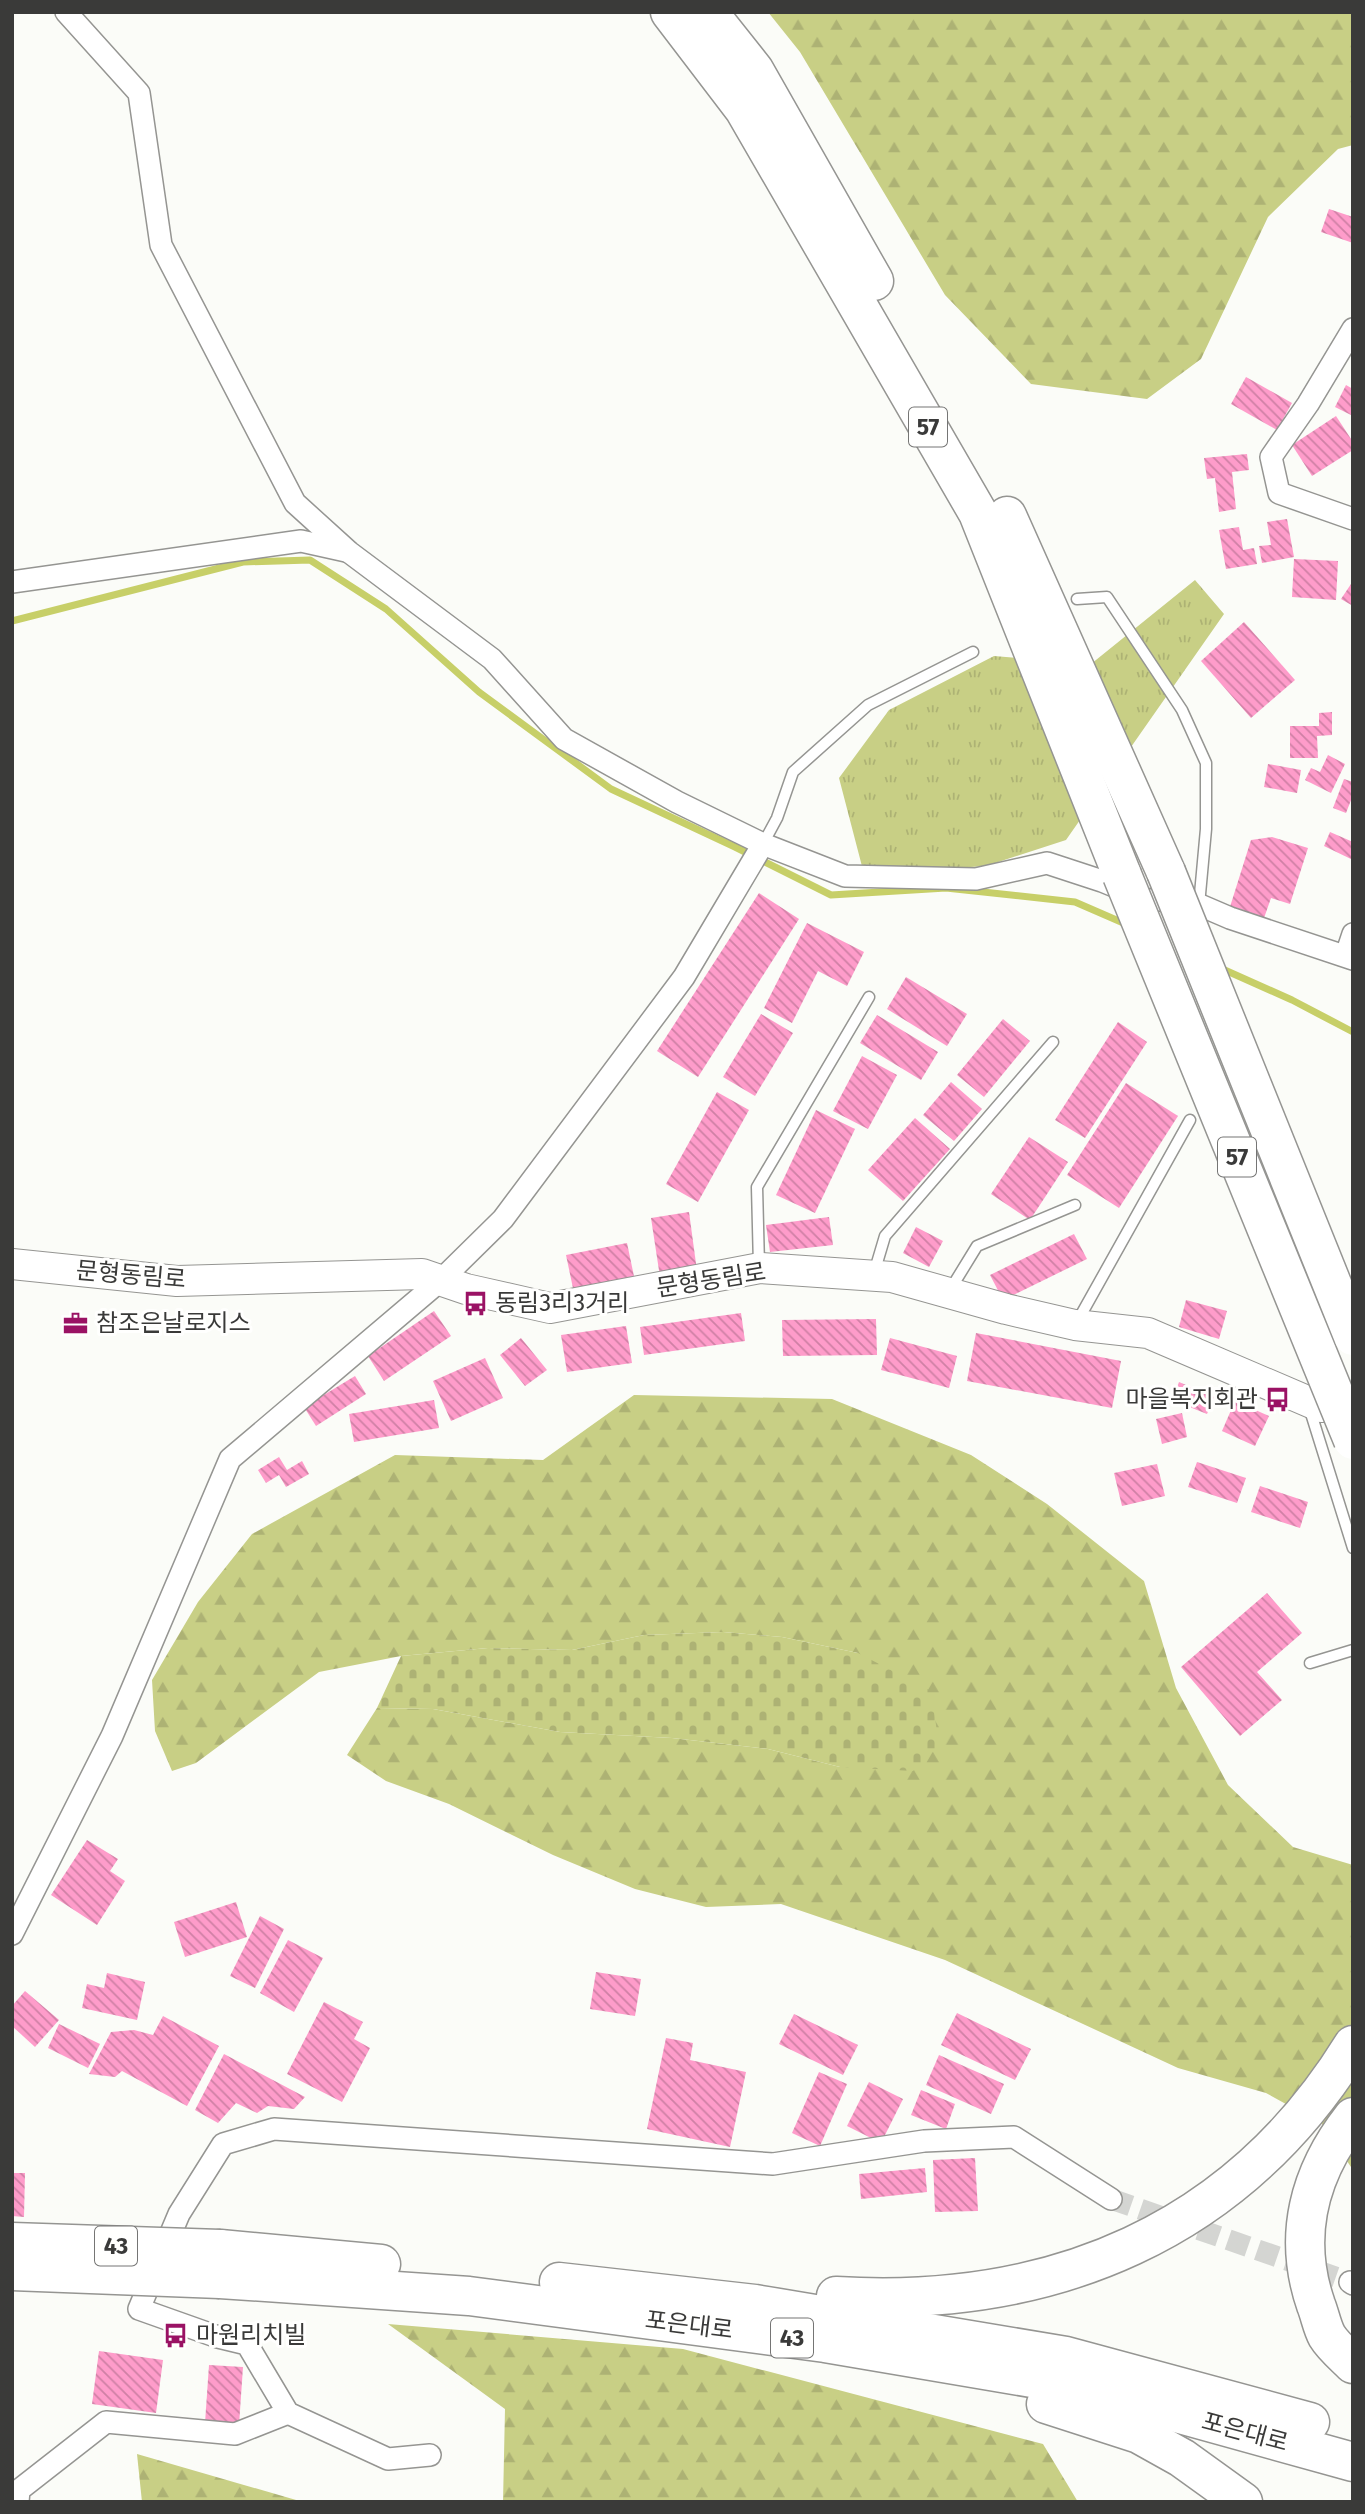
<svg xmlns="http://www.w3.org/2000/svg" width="1365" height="2514" font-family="'Fira Sans','Noto Sans KR',sans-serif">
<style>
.grass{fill:url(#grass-tufts)}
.forest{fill:url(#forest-firs)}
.cemetery{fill:url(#cemetery-stones)}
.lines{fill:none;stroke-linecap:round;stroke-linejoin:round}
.stream{stroke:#c7cf68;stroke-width:7}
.building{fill:url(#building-back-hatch)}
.street-tunnel{stroke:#d4d5d2;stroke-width:21;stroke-dasharray:21 10;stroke-linecap:butt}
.lane-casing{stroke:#959592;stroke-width:13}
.street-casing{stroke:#959592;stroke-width:24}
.secondary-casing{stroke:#959592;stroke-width:32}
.highway-casing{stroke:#959592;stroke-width:41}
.lane{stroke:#fff;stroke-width:10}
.street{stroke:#fff;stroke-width:21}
.secondary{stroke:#fff;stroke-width:30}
.highway{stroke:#fff;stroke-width:38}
.highway-bridge-casing{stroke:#959592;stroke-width:41;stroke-linecap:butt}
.highway-bridge{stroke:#fff;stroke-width:38}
.labels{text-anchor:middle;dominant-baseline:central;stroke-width:6;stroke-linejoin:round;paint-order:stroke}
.shield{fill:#fffffe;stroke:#757574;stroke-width:2}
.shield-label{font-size:23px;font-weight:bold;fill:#3a3a39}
.street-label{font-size:24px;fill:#3a3a39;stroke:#fffffe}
.poi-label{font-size:24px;fill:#3a3a39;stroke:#fffffe;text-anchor:start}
</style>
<defs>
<pattern id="grass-tufts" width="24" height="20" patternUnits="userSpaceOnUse" patternTransform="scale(1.75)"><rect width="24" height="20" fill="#c8cf85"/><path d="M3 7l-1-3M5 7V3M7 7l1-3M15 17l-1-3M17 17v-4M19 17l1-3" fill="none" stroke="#adb274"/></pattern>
<pattern id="forest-firs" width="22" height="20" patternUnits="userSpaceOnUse" patternTransform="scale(1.75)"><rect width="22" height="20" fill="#c8cf85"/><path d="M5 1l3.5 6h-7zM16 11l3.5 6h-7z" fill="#adb274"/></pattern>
<pattern id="cemetery-stones" width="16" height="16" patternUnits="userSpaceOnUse" patternTransform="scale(1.75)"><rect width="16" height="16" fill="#c8cf85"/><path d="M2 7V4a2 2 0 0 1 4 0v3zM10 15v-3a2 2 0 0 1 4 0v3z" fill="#adb274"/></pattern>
<pattern id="building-back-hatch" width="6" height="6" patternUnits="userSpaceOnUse" patternTransform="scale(1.75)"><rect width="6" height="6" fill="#fe9cca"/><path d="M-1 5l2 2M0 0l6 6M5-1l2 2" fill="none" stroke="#cf80a5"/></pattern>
</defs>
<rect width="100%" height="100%" fill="#fbfcf8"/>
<path class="grass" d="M1195,580L1224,614L1066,840L986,866L864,874L839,778L889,710L994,656L1091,664Z"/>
<g class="forest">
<path d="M768,12H1353V145L1338,149L1268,217L1201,359L1147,399L1031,384L945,295L800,52Z"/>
<path d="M634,1395L832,1399L971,1455L1047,1504L1144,1581L1176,1688L1228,1785L1293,1847L1353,1865V2170L1322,2124L1266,2093L1178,2068L945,1960L781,1904L706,1907L635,1889L553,1855L449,1804L386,1781L347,1755L377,1708L433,1709L560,1732L672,1738L768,1749L840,1767L858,1653L782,1637L723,1632L644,1635L572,1650L488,1648L401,1656L319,1672L196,1763L172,1771L155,1731L152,1680L198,1602L252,1534L395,1455L543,1460Z"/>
<path d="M388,2324L683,2349L1043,2444L1078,2502H503L505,2409Z"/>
<path d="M137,2454L303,2502H142Z"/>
</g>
<path class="cemetery" d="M723,1632L782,1637L858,1653L931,1691L939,1745L913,1771L840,1767L768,1749L672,1738L560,1732L433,1709L377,1708L401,1656L488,1648L572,1650L644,1635Z"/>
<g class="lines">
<g class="stream">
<path d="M12,621L243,562L310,560L386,609L479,692L611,789L735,847L831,895L946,888L1075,902L1128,925"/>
<path d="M1218,967L1292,1000L1353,1032"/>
</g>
</g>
<g class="building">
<path d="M1329,209L1353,217V243L1321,232Z"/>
<path d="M1246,377L1292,403L1277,430L1231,404Z"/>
<path d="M1346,385L1353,389V416L1335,407Z"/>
<path d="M1336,416L1353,442V450L1312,476L1292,445Z"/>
<path d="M1247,454L1249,470L1232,472L1236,509L1219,512L1215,478L1207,479L1204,458Z"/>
<path d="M1287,519L1294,557L1262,563L1259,546L1271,545L1267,522Z"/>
<path d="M1239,527L1243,550L1254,548L1257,564L1226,569L1219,530Z"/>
<path d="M1294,559L1338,561L1336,600L1292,597Z"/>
<path d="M1353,581V606L1341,599Z"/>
<path d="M1244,622L1295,680L1251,718L1201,661Z"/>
<path d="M1332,712V735L1317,736L1318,758H1290V726H1319V713Z"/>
<path d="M1328,755L1345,764L1331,793L1305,780L1311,768L1320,772Z"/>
<path d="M1268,764L1301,770L1297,793L1264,787Z"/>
<path d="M1344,779L1353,782V795L1346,813L1333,808Z"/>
<path d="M1330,832L1353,842V860L1324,846Z"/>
<path d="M1272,837L1308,848L1290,904L1271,898L1263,921L1229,910L1251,840Z"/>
<path d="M759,893L799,919L698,1077L657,1051Z"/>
<path d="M807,923L864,952L847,986L818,971L792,1023L764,1008Z"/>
<path d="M906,977L967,1014L947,1046L887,1009Z"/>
<path d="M761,1014L793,1033L755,1096L723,1077Z"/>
<path d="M877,1015L938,1052L921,1080L860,1043Z"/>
<path d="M1003,1019L1030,1041L984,1097L957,1075Z"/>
<path d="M1118,1022L1147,1042L1085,1138L1055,1120Z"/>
<path d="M862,1056L897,1075L868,1129L833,1111Z"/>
<path d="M951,1082L982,1109L954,1141L923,1115Z"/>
<path d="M1126,1083L1178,1116L1119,1208L1067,1175Z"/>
<path d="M717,1092L749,1110L698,1202L666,1184Z"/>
<path d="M816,1110L855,1129L815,1213L776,1195Z"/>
<path d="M915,1118L950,1149L903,1201L868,1170Z"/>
<path d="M1029,1137L1068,1162L1030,1220L991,1194Z"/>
<path d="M689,1212L697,1271L660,1277L651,1218Z"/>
<path d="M829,1217L833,1245L770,1252L766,1225Z"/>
<path d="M916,1227L943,1241L929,1267L903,1253Z"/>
<path d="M1074,1234L1087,1259L1003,1300L990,1275Z"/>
<path d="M627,1243L635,1281L574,1293L566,1255Z"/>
<path d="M1186,1300L1227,1311L1219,1339L1179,1327Z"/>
<path d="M434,1311L451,1336L384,1381L368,1356Z"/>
<path d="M741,1313L745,1341L644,1355L640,1327Z"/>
<path d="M876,1319L877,1355L783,1356L782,1320Z"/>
<path d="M626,1326L632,1363L567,1372L561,1335Z"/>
<path d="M976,1333L1121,1361L1112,1408L967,1381Z"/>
<path d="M521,1338L547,1370L525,1386L500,1355Z"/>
<path d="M890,1338L957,1356L949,1388L881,1370Z"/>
<path d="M485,1358L503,1398L451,1421L433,1381Z"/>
<path d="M355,1376L366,1394L316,1426L304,1407Z"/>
<path d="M1179,1382L1214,1397L1207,1414L1172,1400Z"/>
<path d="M434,1400L439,1428L354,1442L349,1414Z"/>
<path d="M1235,1401L1269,1416L1255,1446L1222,1431Z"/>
<path d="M1182,1413L1187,1437L1162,1444L1156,1419Z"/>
<path d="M279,1457L287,1470L302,1461L309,1474L286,1487L279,1475L266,1483L258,1470Z"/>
<path d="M1197,1462L1246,1478L1237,1503L1188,1487Z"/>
<path d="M1157,1464L1165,1496L1122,1506L1114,1473Z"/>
<path d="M1260,1486L1308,1502L1300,1528L1251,1512Z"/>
<path d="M1267,1593L1302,1633L1257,1672L1282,1700L1240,1736L1181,1667Z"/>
<path d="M87,1840L118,1859L110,1871L125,1881L97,1925L51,1895Z"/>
<path d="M236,1902L247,1937L185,1957L174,1922Z"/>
<path d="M260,1916L284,1929L255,1988L230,1976Z"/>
<path d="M288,1940L323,1958L294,2012L260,1993Z"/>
<path d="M596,1972L641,1979L635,2016L590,2009Z"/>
<path d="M107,1973L145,1982L137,2020L82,2008L87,1984L104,1988Z"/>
<path d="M25,1991L59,2020L35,2047L12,2026V2006Z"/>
<path d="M324,2002L363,2022L354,2039L370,2048L342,2102L287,2074Z"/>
<path d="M957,2013L1031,2049L1015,2080L941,2045Z"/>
<path d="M794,2014L858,2045L843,2075L779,2044Z"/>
<path d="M163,2016L219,2046L187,2106L122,2071L115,2077L89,2074L111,2032L134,2030L153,2035Z"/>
<path d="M59,2024L100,2044L88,2068L48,2048Z"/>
<path d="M666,2038L693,2043L690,2060L746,2072L730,2147L647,2129Z"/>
<path d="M224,2054L305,2097L294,2109L268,2106L257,2113L236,2103L218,2123L195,2110Z"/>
<path d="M939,2055L1004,2084L991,2114L926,2085Z"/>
<path d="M819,2072L847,2084L820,2146L792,2133Z"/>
<path d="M869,2082L903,2099L881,2143L847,2126Z"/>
<path d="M921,2090L955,2104L946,2129L911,2115Z"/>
<path d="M975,2158L978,2211L935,2212L933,2160Z"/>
<path d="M925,2168L927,2192L861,2199L859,2174Z"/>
<path d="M12,2173H25L24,2217L12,2216Z"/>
<path d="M99,2351L163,2360L156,2413L92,2404Z"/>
<path d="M209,2365L243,2367L239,2425L205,2423Z"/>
</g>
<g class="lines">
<path class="street-tunnel" d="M1111,2199L1350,2282"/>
<defs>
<g id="lane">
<path d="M1077,599L1107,597L1182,710L1206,763V829L1199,905"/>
<path d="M763,844L777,818L793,772L868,705L973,652"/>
<path d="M759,1266L757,1187L869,997"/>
<path d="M874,1273L885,1236L1053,1042"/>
<path d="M950,1290L977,1246L1075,1205"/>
<path d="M1077,1322L1190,1120"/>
<path d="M1309,1407L1353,1548"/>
<path d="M1310,1663L1353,1650"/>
</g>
<g id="street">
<path d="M66,12L139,93L161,245L295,503L349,552L492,659L564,739L677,802L763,844L845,876L976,879L1047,863L1102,881L1148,900H1188L1230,918L1353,959"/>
<path d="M1353,329L1308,404L1271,457L1279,493L1353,519"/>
<path d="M12,582L301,541L346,551"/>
<path d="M1346,955L1353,934"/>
<path d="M12,1934L112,1736L230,1459L441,1280L503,1219L684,977L763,844"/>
<path d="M1350,2282L1353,2284"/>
<path d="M430,2455L388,2459L288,2413L247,2344L218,2337L139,2309L179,2214L223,2144L274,2129L773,2164L924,2141L1014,2137L1111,2199"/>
<path d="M18,2502L19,2490L106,2422L235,2434L288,2413"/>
</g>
<path id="secondary" d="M12,1264L177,1281L422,1274L466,1289L550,1308L760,1268L892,1277L1006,1309L1075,1325L1148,1333L1321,1407L1353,1406"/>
<g id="highway">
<path d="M670,12L744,109L978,513L1122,875"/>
<path d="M708,12L754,70L874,281"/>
<path d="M1007,516L1166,872"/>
<path d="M1353,2117C1309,2173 1292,2236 1316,2305C1320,2315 1322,2327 1327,2336C1333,2346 1345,2356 1353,2364"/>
<path d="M220,2249L381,2264"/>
<path d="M220,2279L469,2296L825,2343L1079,2386L1353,2462"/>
<path d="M559,2282L755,2304L1066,2356L1310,2422"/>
<path d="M836,2296C1052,2309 1237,2233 1353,2045"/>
<path d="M1046,2404L1139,2434L1182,2458L1243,2502"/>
</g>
</defs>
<use href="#lane" class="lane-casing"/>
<use href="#street" class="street-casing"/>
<use href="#secondary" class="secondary-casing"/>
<use href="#highway" class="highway-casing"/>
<use href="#lane" class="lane"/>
<use href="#street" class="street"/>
<use href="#secondary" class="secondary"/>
<use href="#highway" class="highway"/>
<defs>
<g id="highway-bridge">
<path d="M1166,872L1353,1336"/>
<path d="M1122,875L1353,1440"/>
<path d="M12,2242L220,2249"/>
<path d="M12,2271L220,2279"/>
</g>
</defs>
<use href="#highway-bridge" class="highway-bridge-casing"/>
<use href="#highway-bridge" class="highway-bridge"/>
</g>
<defs>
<symbol id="bus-bare" viewBox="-9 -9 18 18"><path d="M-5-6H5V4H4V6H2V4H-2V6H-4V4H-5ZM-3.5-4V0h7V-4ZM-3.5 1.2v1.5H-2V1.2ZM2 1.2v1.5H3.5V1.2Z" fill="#9a1264" stroke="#fffffe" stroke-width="2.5" paint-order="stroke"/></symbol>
<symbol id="office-bare" viewBox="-9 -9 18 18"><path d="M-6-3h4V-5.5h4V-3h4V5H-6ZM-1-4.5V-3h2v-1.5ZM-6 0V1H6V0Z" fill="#9a1264" stroke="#fffffe" stroke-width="2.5" paint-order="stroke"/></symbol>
</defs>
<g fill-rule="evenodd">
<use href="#bus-bare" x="458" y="1286" width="35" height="35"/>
<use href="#office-bare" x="58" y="1306" width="35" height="35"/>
<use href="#bus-bare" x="1260" y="1382" width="35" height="35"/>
<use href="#bus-bare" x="158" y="2318" width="35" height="35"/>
</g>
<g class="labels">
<g class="shield">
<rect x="909" y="407.5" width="38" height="39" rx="5"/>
<rect x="1218" y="1137.5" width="38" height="39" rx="5"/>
<rect x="95" y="2226.5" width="42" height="39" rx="5"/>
<rect x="771" y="2318.5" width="42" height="39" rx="5"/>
</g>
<g class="shield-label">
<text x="928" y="427">57</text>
<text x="1237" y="1157">57</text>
<text x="116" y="2246">43</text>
<text x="792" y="2338">43</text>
</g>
<g class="street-label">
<text transform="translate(131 1275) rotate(5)">문형동림로</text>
<text transform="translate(711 1280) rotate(-9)">문형동림로</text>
<text transform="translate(689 2325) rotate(7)">포은대로</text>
<text transform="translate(1245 2432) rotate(15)">포은대로</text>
</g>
<g class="poi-label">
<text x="495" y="1303">동림3리3거리</text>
<text x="96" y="1323">참조은날로지스</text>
<text x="1258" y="1399" text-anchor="end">마을복지회관</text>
<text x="196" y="2335">마원리치빌</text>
</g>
</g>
<rect width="1365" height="2514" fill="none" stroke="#3a3a39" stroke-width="28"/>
</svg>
